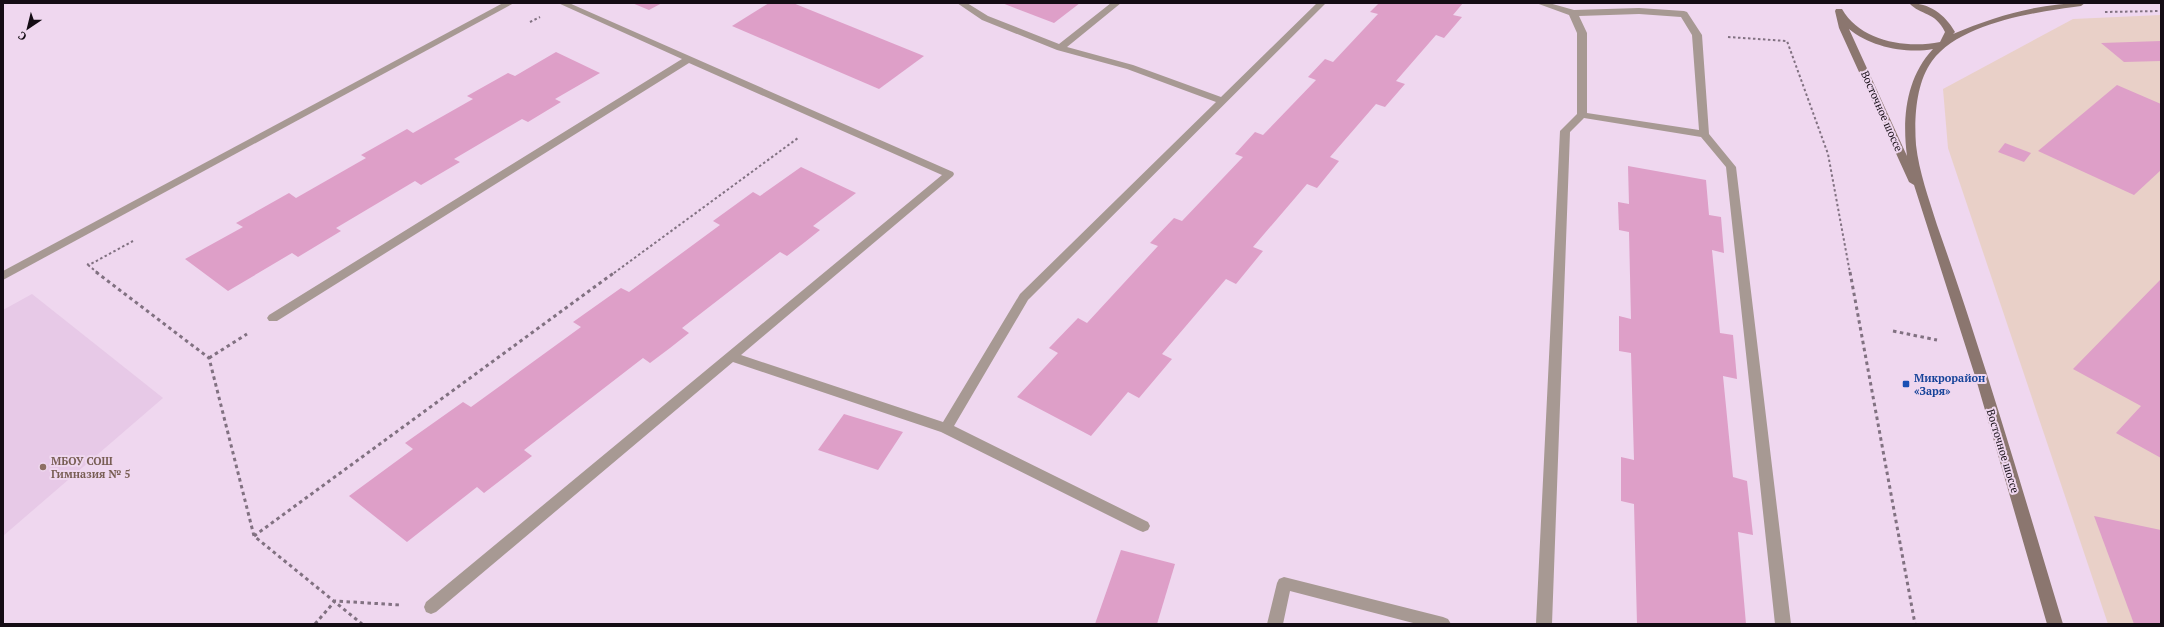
<svg xmlns="http://www.w3.org/2000/svg" width="2164" height="627" font-family="'PT Serif',serif">
<style>
.industrial{fill:#e9d0c8}
.built{fill:#e7c9e7}
.building{fill:#de9fc8}
.lines{fill:none;stroke-linecap:round;stroke-linejoin:round}
.path-far1{stroke:#817181;stroke-width:2;stroke-dasharray:2.5 2.5;stroke-linecap:butt}
.path{stroke:#817181;stroke-width:3;stroke-dasharray:3.5 3.5;stroke-linecap:butt}
.service{fill:#a79993;fill-rule:evenodd}
.minor{fill:#a79993;fill-rule:evenodd}
.secondary{fill:#8b766f;fill-rule:evenodd}
.transit-dot{fill:#1a4fb4;stroke:#efd7ef;stroke-width:1.5}
.education-dot{fill:#8d6e63;stroke:#efd7ef;stroke-width:1.5}
.labels{text-anchor:middle;dominant-baseline:central;stroke-width:4;stroke-linejoin:round;paint-order:stroke}
.street-label{font-size:11px;fill:#140c14;stroke:#efd7ef}
.transit-label{font-size:11px;font-weight:bold;fill:#164399;stroke:#efd7ef;text-anchor:start}
.education-label{font-size:11px;font-weight:bold;fill:#785e54;stroke:#efd7ef;text-anchor:start}
</style>
<rect width="100%" height="100%" fill="#efd7ef"/>
<path class="industrial" d="M2161,15V624H2108L1948,148L1943,89L2073,19Z"/>
<path class="built" d="M32,294L163,398L3,536V310Z"/>
<g class="building">
<path d="M632,3H662L649,10Z"/>
<path d="M769,3H793L924,56L879,89L732,26Z"/>
<path d="M1002,3H1080L1054,23Z"/>
<path d="M1379,3H1463L1453,15L1462,17L1444,38L1436,35L1396,81L1405,84L1385,107L1376,104L1330,157L1339,161L1317,188L1307,184L1253,247L1263,251L1236,284L1226,279L1162,354L1172,359L1139,398L1128,392L1091,436L1017,397L1058,353L1049,348L1078,318L1087,323L1158,246L1150,243L1174,218L1182,221L1243,157L1235,154L1255,132L1263,135L1316,80L1308,77L1325,59L1333,62L1378,14L1370,12Z"/>
<path d="M2161,41V61L2124,62L2101,43Z"/>
<path d="M556,52L600,73L555,99L561,102L528,122L522,119L454,159L460,162L421,185L415,181L336,228L341,231L298,257L292,253L228,291L185,259L243,227L236,223L289,193L296,198L366,158L361,155L407,129L413,133L473,99L467,96L508,73L515,76Z"/>
<path d="M2117,85L2161,104V170L2134,195L2038,151Z"/>
<path d="M2005,143L2031,153L2024,162L1998,152Z"/>
<path d="M1628,166L1706,180L1709,215L1721,217L1724,253L1712,250L1720,333L1733,335L1737,379L1723,376L1733,477L1747,481L1753,535L1738,532L1746,624H1637L1634,504L1621,501V457L1634,460L1631,353L1619,351V316L1631,319L1629,232L1619,230L1618,202L1629,204Z"/>
<path d="M801,167L856,193L813,226L820,230L805,242L787,256L780,252L682,328L689,333L670,348L650,363L643,358L524,450L532,456L484,493L477,487L407,542L349,496L413,449L405,443L463,402L471,407L581,327L573,322L621,288L629,292L720,225L713,221L753,192L760,196Z"/>
<path d="M2161,279V458L2116,433L2141,406L2073,369Z"/>
<path d="M844,414L903,432L878,470L818,450Z"/>
<path d="M2094,516L2161,530V624H2134Z"/>
<path d="M1121,550L1175,564L1157,624H1095Z"/>
</g>
<g class="lines">
<g class="path-far1">
<path d="M2105,12L2161,11"/>
<path d="M530,22L540,17"/>
<path d="M1728,37L1787,41L1828,154L1850,273"/>
<path d="M87,264L89,265L133,241"/>
<path d="M88,265L98,273"/>
<path d="M614,273L798,138"/>
</g>
<g class="path">
<path d="M96,272L209,358L254,536L362,624"/>
<path d="M1850,272L1915,624"/>
<path d="M1893,331L1937,340"/>
<path d="M209,358L247,334"/>
<path d="M254,536L615,272"/>
<path d="M315,624L335,601L401,605"/>
</g>
<g class="service">
<path d="M558,3H569L953,172L954,174L953,176L741,355L943,422L1020,294L1216,102L1127,69L1057,50L982,20L957,3H967L988,16L1059,44L1111,3H1121L1067,47L1133,65L1221,97L1317,3H1326L1028,300L954,426L1148,522L1150,526L1148,530L1143,532L1138,530L941,432L733,362L436,612L431,614L426,612L424,607L426,602L942,175L689,63L277,321H269L267,318L269,315L682,59Z"/>
<path d="M1536,3H1549L1574,10L1639,8L1684,11L1687,12L1702,35L1709,134L1736,167L1791,624H1775L1726,167L1701,137L1584,118L1570,132L1552,624H1536L1560,131L1577,114V33L1569,15ZM1639,14L1681,17L1692,35L1699,130L1587,113V33L1579,16Z"/>
<path d="M1284,577L1443,617L1448,619L1451,624H1417L1290,591L1283,624H1267L1277,583L1279,579Z"/>
</g>
<path class="minor" d="M503,3H514L3,280V271Z"/>
<path class="secondary" d="M1909,3C1929,3 1945,14 1955,32L1953,34C1995,16 2040,3 2085,3L2081,6C2037,12 1961,22 1932,61C1916,83 1914,118 1916,145C1919,172 1929,199 1937,225C1949,259 1961,294 1972,328C2004,426 2033,525 2063,624H2047L1976,379L1914,185L1909,182L1839,28L1835,11L1836,9H1842C1860,41 1906,49 1940,42L1945,32C1935,11 1921,16 1909,3ZM1849,29C1870,47 1907,54 1933,49C1906,78 1902,118 1907,156Z"/>
</g>
<rect class="transit-dot" x="1902" y="380" width="8" height="8" rx="2"/>
<circle class="education-dot" cx="43" cy="467" r="4"/>
<g class="labels">
<g class="street-label">
<text transform="translate(1882 111) rotate(66)">Восточное шоссе</text>
<text transform="translate(2003 451) rotate(73)">Восточное шоссе</text>
</g>
<g class="transit-label">
<text x="1914" y="378">Микрорайон<tspan x="1914" dy="13">«Заря»</tspan></text>
</g>
<g class="education-label">
<text x="51" y="461">МБОУ СОШ<tspan x="51" dy="13">Гимназия № 5</tspan></text>
</g>
</g>
<rect width="2164" height="627" fill="none" stroke="#140c14" stroke-width="8"/>
<g transform="translate(28 28) rotate(215)" stroke="#efd7ef" stroke-width="3" paint-order="stroke">
<path d="M0-3L7 15L0 10L-7 15Z" fill="#140c14"/>
<text y="-6" font-size="11" font-weight="bold" text-anchor="middle" fill="#140c14">С</text>
</g>
</svg>
